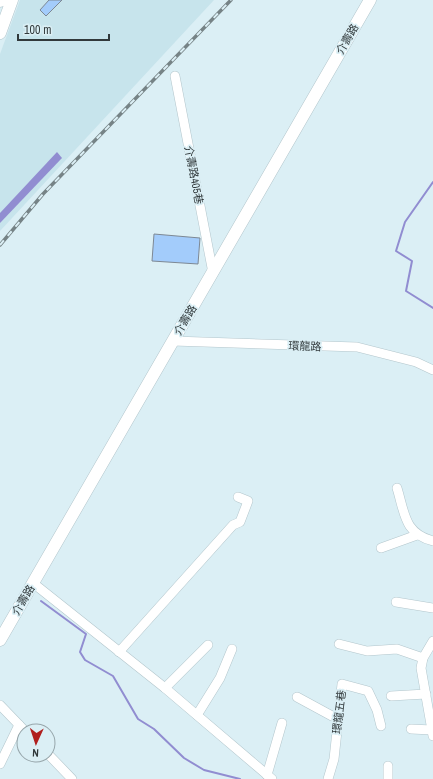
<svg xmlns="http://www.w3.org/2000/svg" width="433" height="779" font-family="'Archivo Narrow','Noto Sans TC',sans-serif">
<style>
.built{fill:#c7e4ec}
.water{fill:#918dd1}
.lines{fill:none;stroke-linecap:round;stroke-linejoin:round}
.stream{stroke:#918dd1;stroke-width:2}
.building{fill:#a3ccfb;stroke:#7d8894}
.minor-casing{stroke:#b3c6cc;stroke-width:10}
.major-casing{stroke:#b3c6cc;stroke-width:13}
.minor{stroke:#fff;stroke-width:9}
.major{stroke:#fff;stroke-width:12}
.rail-casing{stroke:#768386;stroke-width:3.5}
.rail{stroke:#dbeff5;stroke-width:2;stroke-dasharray:6;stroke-linecap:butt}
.labels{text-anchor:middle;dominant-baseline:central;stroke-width:3.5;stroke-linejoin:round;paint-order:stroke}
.street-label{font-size:11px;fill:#31393b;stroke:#dbeff5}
</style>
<rect width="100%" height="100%" fill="#dbeff5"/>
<path class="built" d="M20,0H214L0,231V54Z"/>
<path class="water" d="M57,152L62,158L0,223V213Z"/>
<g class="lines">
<g class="stream">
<path d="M433,182L405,222L396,251L412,261L406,291L433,308"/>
<path d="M41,601L86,634L80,652L85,660L113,676L138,719L154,729L184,758L204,770L240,779"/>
</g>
</g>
<g class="building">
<path d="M49,0H62L46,16L40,10Z"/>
<path d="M154,234L200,238L198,264L152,261Z"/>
</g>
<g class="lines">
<defs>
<g id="minor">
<path d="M175,76L213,273"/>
<path d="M173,341L357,347L416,362L433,370"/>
<path d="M397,488C405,514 404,533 433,541"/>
<path d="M381,548L417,535"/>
<path d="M33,583L165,688L272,779"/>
<path d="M396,602L433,608"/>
<path d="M433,641L423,658L421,668L433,736"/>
<path d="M339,644L367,651L397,649L423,658"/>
<path d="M119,652L233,525L240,522L248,501L238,497"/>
<path d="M165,688L208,645"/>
<path d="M391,696L426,694"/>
<path d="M297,697L332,716L339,718"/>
<path d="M0,705L25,731"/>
<path d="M197,715L220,678L232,649"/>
<path d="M411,729L432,730"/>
<path d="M48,754L72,779"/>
<path d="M0,764L19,725"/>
<path d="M388,766V779"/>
<path d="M267,775L282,723"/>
<path d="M328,779L334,759L342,684L368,691L377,710L381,726"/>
</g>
<g id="major">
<path d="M0,1V0"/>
<path d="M0,33L12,0"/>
<path d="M0,640L370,0"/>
</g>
</defs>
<use href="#minor" class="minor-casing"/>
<use href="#major" class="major-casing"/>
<use href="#minor" class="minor"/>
<use href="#major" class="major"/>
<defs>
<path id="rail" d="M0,245L43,194L231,0"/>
</defs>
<use href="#rail" class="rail-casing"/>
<use href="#rail" class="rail"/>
</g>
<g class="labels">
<g class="street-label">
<text transform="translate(347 39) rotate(-60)">介壽路</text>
<text transform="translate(194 175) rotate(79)">介壽路405巷</text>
<text transform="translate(185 320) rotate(-59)">介壽路</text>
<text transform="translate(305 346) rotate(2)">環龍路</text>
<text transform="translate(23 600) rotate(-59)">介壽路</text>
<text transform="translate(339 712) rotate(-83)">環龍五巷</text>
</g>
</g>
<g transform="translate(36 743) rotate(183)"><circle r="19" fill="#dbeff5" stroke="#97a6ab"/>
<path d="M0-3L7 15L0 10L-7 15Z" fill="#b01f1e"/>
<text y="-6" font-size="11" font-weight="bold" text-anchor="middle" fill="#31393b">N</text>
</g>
<path d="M18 34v6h91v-6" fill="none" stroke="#31393b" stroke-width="2"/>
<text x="24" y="34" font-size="12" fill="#31393b" stroke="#dbeff5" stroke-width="3" paint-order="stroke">100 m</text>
</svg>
